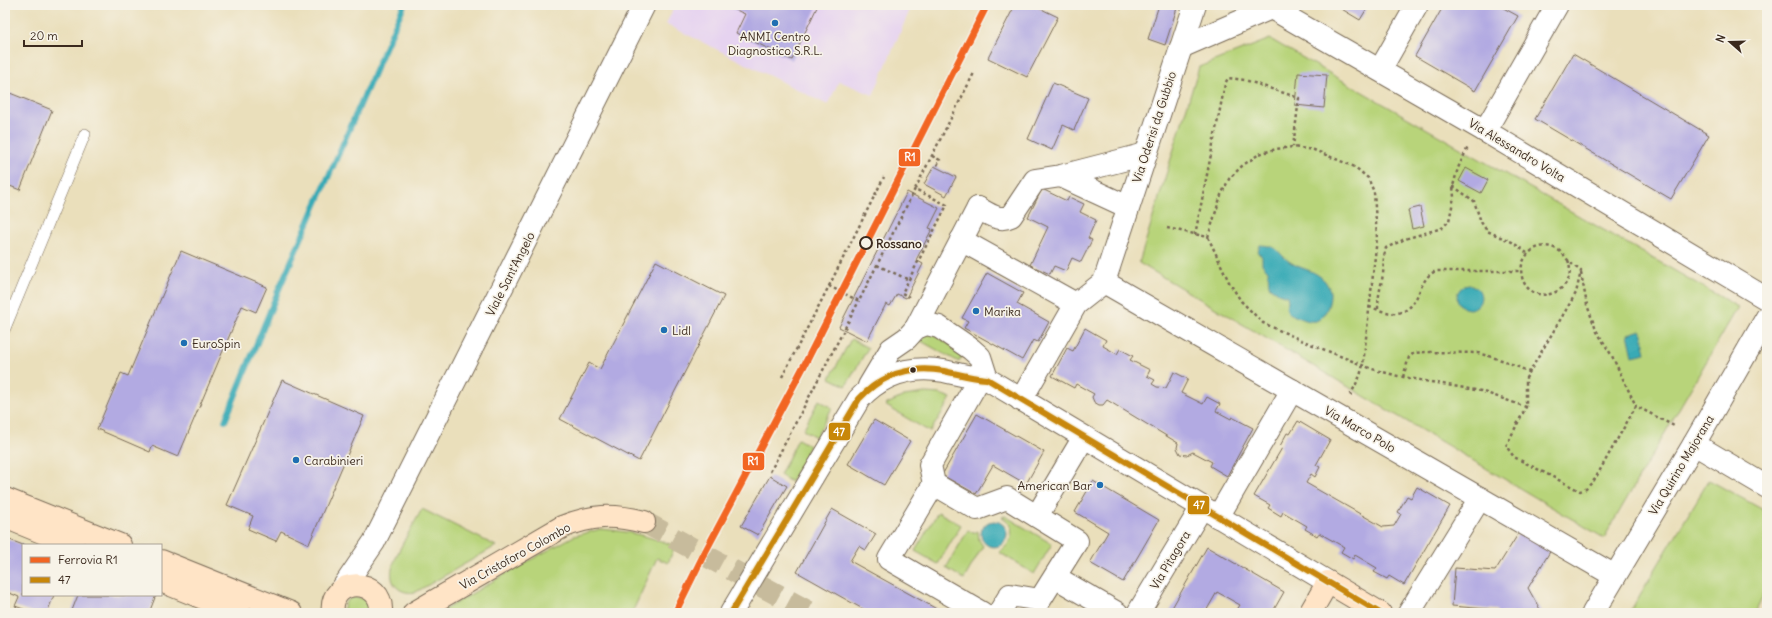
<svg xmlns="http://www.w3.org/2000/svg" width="1772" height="618" font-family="Delius,sans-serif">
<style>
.built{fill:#e6d3f0}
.green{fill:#b8d47a;stroke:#7a7f4c}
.water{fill:#39aab6;stroke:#3a6a6a}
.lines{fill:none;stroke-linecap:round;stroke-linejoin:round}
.stream{stroke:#39aab6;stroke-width:6}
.building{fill:#b2aae2}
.secondary-tunnel{stroke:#c7bb9c;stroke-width:22;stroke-dasharray:22 11;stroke-linecap:butt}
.service-casing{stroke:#786955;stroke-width:12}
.minor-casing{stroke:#786955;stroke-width:24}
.tertiary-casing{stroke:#786955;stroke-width:24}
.secondary-casing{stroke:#786955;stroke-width:24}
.path{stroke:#786955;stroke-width:2.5;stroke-dasharray:3 3;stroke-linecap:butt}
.service{stroke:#fff;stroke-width:11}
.minor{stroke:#fff;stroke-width:22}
.tertiary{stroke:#fff;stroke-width:22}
.secondary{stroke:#ffe4c6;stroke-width:22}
.bus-1-casing{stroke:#f7f3e8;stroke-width:9}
.bus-1{stroke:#c88708;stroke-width:6}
.rail-1-casing{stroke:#f7f3e8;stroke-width:10}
.rail-1{stroke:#f26522;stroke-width:7}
.poi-dot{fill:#1f6fb2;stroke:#f7f3e8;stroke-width:1.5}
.stop-dot{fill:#f7f3e8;stroke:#3b2a1e;stroke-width:2}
.bus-dot{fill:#3b2a1e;stroke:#f7f3e8;stroke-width:1.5}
.labels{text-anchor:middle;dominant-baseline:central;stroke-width:3.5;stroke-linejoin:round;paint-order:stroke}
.poi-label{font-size:12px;fill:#3b2a1e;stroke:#f7f3e8;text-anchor:start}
.street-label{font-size:12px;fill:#3b2a1e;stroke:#f7f3e8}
.stop-label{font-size:12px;font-weight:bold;fill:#3b2a1e;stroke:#f7f3e8;text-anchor:start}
.line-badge{stroke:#f7f3e8;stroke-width:1.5}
.badge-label{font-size:11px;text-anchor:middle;font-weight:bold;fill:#fff}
</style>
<rect width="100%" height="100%" fill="#f7f3e8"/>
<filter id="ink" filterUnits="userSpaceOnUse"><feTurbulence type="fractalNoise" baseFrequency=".025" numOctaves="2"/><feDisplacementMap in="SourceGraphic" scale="8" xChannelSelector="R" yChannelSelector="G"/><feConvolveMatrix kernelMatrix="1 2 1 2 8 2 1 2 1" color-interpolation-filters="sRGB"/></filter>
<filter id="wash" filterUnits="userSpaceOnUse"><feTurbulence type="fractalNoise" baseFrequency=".012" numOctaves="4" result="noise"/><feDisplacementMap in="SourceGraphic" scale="16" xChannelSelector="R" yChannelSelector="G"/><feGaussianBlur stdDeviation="0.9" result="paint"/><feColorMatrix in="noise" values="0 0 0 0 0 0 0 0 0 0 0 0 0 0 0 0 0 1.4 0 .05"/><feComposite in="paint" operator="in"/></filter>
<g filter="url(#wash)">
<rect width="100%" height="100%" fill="#eadfbb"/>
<path class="built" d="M675,5H912L873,95L839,81L828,105L666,24Z"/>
<g class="green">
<path d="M1270,39L1738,307L1604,538L1139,263L1199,67Z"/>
<path d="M929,331L963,354L959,362L919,340Z"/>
<path d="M851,339L868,348L846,386L830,378Z"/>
<path d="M925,393L940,394L951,398L930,432L885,405L904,396Z"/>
<path d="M819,400L832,408L816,437L803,430Z"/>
<path d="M798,439L810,446L791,482L780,475Z"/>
<path d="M1709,480L1767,512V588L1755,613H1629Z"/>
<path d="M422,509L496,546L416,592C401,595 389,585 392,569C395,554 414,524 422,509Z"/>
<path d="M938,512L961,525L938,564L915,551Z"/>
<path d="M1005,516L1052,544L1034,574L999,552C1010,545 1014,536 1010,523L1002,517Z"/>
<path d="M600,529C627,531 649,536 675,546L668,563L657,558L632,613H439L505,574L574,536Z"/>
<path d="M968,530L973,533L978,531L979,540L983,546L964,579L946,568Z"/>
<path d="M355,597C365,597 370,603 369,613H344C343,604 346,599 355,597Z"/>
</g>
<g class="water">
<path d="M1260,245C1280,246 1276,252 1290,262C1302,270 1314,269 1325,281C1327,284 1330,289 1330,292C1331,301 1326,318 1316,321C1308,323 1297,316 1289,314L1286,307L1288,301L1287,296L1278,293L1269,286L1268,271L1262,264V257L1258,251Z"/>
<circle cx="1469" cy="297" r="12"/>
<path d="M1641,330L1646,353L1633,356L1628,334Z"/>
<circle cx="994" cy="534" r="13"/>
</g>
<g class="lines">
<path class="stream" d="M225,421L279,289L404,5"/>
</g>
<g id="blocks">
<g class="building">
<path d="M730,5H818L792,60L736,33L745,14L729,7Z"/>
<path d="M1015,5H1033L1058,17L1027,77L988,58Z"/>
<path d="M1159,5H1178L1165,45L1148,39Z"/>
<path d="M1335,5H1369L1360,20Z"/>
<path d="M1444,5H1498L1518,16L1475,91L1415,56Z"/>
<path d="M1573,54L1709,135L1671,199L1535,119Z"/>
<path d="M1298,73L1327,75L1324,108L1295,105Z"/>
<path d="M1053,83L1088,98L1074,130L1063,125L1052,150L1028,139Z"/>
<path d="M5,91L52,110L20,190L5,184Z"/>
<path d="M934,166L956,177L946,196L924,184Z"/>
<path d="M1466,168L1488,180L1481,193L1459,181Z"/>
<path d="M1042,189L1067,201L1069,197L1084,204L1080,212L1096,220L1088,238L1092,240L1081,262L1072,258L1066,271L1054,266L1050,274L1030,265L1048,227L1028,217Z"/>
<path d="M907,192L939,208L929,228L932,229L916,260L923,264L906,298L897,294L890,306L886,304L867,341L839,327Z"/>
<path d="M1420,207L1424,226L1412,229L1408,210Z"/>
<path d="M181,251L267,287L256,312L242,306L178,457L152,446L150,452L97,429L121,373L128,376Z"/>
<path d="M656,261L724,296L639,461L560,419L589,363L600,369Z"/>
<path d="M987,273L1023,293L1017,304L1049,322L1038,342L1033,340L1022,360L964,328L968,321L962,318Z"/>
<path d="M1085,328L1106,340L1103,346L1117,354L1120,349L1133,356L1130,360L1150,370L1147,376L1155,380L1152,384L1157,387L1166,388L1174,372L1188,379L1181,393L1203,404L1207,397L1220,404L1216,411L1231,419L1232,417L1253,428L1227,476L1210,466L1212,462L1193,452L1187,455L1180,454L1177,448L1178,443L1107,400L1103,405H1099L1094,402L1092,397L1094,394L1076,384L1074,388L1052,376L1067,348L1073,351Z"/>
<path d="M282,380L364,416L309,544L281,531L276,541L248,529L253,516L227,505Z"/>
<path d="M977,414L1044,452L1026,484L993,465L976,494L942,475Z"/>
<path d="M874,420L910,441L884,485L848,464Z"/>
<path d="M1298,421L1330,440L1316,465L1320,467L1315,477L1311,474L1306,483L1383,527L1394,526L1401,514L1398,512L1407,496L1411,498L1417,487L1450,506L1404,585L1389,576L1387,579L1374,572L1377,568L1355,555L1353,559L1341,552L1344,547L1319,533L1317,536L1305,529L1307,526L1283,512L1281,516L1268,508L1270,505L1254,496L1282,448L1280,446L1287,433L1290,434Z"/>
<path d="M770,476L787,486L758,535L741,526Z"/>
<path d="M1093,481L1159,520L1123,582L1090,563L1108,532L1075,512Z"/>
<path d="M832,509L876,534L866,550L859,546L850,561L944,613H870L797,572Z"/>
<path d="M1520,531L1551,550L1528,588L1542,613H1498L1497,610L1452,606L1455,568L1495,571Z"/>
<path d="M5,538L23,545V595H54L47,613H34L15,606L19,597L5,591Z"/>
<path d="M1207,547L1284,592L1272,613H1235L1240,605L1217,592L1205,613H1169Z"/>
<path d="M78,595H156L149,613H71Z"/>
</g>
</g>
</g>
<g filter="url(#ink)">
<use href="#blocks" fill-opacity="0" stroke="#786955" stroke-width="1"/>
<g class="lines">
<path class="secondary-tunnel" d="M644,522L811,613"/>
<defs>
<path id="service" d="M5,328L85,134"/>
<g id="minor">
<path d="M1266,5L1485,131L1767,299"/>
<path d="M1181,47L1271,8"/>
<path d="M1380,70L1417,5"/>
<path d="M1485,131L1557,5"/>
<path d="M1061,176L1146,154"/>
<path d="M978,208C989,214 999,222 1011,216L1035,180L1061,176L1128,207"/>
<path d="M961,240L1076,304"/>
<path d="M1104,282L1615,576"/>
<path d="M979,379L930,465L934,484L977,509L1007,498L1077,541L1040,600L1010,595L999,613"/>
<path d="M1021,400L1076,304L1104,282L1195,5"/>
<path d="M1694,444L1767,487"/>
<path d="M934,484L889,559L982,613"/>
<path d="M1037,516L1084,437"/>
<path d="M1218,517L1292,390"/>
<path d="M1055,577L1117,613"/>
<path d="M342,589L374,542L644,5"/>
<path d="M1138,613L1202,507"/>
<path d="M1409,613L1480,498"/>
<path d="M1593,613L1694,444L1767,317"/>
</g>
<g id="tertiary">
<path d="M916,328L927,324L939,327L971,349L980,357L987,379"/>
<path d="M869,386L891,349L907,338L916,328L978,208"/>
<path d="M731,613L859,399C882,374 911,365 944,371C958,374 972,378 987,379L1328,582"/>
</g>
<g id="secondary">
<path d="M5,499L120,545"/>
<path d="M5,517L73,545"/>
<path d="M161,561L291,613"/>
<path d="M161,581L240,613"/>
<path d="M333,613C328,576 384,576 381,613"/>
<path d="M414,613L562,527C592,515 612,514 644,522"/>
<path d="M1310,613L1328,582L1380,613"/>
</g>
</defs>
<use href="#service" class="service-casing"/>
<use href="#minor" class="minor-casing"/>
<use href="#tertiary" class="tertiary-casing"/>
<use href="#secondary" class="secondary-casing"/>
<g class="path">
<path d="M932,156L940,160L936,167"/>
<path d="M1453,186L1474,201L1481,222L1487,231L1512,242L1527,253"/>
<path d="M915,189L974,73"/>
<path d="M1167,228L1208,237L1229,282L1241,301L1263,323L1308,343L1372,369L1398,376L1481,391L1526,407"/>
<path d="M1195,235L1225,84L1228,78L1245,80L1299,98L1293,147"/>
<path d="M1208,237L1221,195L1229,179L1242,166L1259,154L1276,149L1293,147L1314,150L1355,167L1368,178L1374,192L1377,238L1363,365L1360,376L1350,396"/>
<path d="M1568,260C1580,294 1530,309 1522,277C1517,257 1538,239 1556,249C1561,251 1564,255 1567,259C1571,264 1577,268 1581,271L1576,293L1526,378V407L1506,446L1514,457L1580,491L1586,489L1595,479L1636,406L1676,427"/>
<path d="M877,265L909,280"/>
<path d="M1581,273L1587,305L1596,330L1612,356L1636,406"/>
<path d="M829,286L884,177"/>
<path d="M1369,307C1377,309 1388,314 1397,313C1422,309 1416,279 1436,271H1521"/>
<path d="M1378,309C1378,294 1381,287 1383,274C1384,264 1383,257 1386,248L1405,239L1442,228L1449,221L1454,197L1453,186L1458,168L1468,147"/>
<path d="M782,377L829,286L859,301L915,189L947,205L902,293L909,297"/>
<path d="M1403,377L1409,357L1414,353L1427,352L1478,353L1505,361L1529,372"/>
<path d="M770,472L859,301"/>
</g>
<use href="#service" class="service"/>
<use href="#minor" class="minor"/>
<use href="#tertiary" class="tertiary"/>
<use href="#secondary" class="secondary"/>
<defs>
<path id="bus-1" d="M731,613L859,399C882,374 911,365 944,371C958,374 972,378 987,379L1380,613"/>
</defs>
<use href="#bus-1" class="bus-1-casing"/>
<use href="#bus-1" class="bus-1"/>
<defs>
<path id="rail-1" d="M675,613L703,556L807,360L987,5"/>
</defs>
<use href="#rail-1" class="rail-1-casing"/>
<use href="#rail-1" class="rail-1"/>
</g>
</g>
<g class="poi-dot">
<circle cx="775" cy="23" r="4"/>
<circle cx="976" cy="311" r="4"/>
<circle cx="664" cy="330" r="4"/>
<circle cx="184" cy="343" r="4"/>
<circle cx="296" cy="460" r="4"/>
<circle cx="1100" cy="485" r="4"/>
</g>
<circle class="stop-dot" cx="866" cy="243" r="6"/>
<circle class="bus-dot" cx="913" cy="370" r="3.5"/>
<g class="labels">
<g class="poi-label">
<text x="775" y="36" text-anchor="middle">ANMI Centro<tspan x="775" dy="14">Diagnostico S.R.L.</tspan></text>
<text x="984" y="311">Marika</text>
<text x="672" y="330">Lidl</text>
<text x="192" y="343">EuroSpin</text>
<text x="304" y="460">Carabinieri</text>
<text x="1092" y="485" text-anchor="end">American Bar</text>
</g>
<g class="street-label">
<text transform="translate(1154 127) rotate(-72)">Via Oderisi da Gubbio</text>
<text transform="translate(1517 150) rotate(31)">Via Alessandro Volta</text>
<text transform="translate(510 274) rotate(-63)">Viale Sant'Angelo</text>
<text transform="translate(1360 429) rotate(30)">Via Marco Polo</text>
<text transform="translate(1681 465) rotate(-59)">Via Quirino Majorana</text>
<text transform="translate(515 556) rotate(-29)">Via Cristoforo Colombo</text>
<text transform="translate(1170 560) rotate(-59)">Via Pitagora</text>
</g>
<g class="stop-label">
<text x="876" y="243">Rossano</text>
</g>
</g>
<g class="line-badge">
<rect x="898" y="148" width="23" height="19" rx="4" fill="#f26522"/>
<rect x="828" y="422" width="23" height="19" rx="4" fill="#c88708"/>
<rect x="742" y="452" width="23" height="19" rx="4" fill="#f26522"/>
<rect x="1187" y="495" width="23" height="20" rx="4" fill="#c88708"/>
</g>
<g class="badge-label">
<text x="910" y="161">R1</text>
<text x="839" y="436">47</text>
<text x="753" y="465">R1</text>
<text x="1199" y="509">47</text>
</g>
<rect width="1772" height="618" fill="none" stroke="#f7f3e8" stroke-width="20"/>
<rect x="22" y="544" width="140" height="52" fill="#f7f3e8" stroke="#aca397"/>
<rect x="30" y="557" width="20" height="6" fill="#f26522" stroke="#aca397"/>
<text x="58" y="564" font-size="12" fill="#3b2a1e">Ferrovia R1</text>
<rect x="30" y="577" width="20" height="6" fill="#c88708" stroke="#aca397"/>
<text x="58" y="584" font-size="12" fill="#3b2a1e">47</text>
<g transform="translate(1730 42) rotate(290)" stroke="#f7f3e8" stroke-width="3" paint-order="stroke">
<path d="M0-3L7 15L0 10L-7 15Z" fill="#3b2a1e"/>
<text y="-6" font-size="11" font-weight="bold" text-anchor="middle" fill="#3b2a1e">N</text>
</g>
<path d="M24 40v6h58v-6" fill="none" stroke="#3b2a1e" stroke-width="2"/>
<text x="30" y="40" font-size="12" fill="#3b2a1e" stroke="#f7f3e8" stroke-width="3" paint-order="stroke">20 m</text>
</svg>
